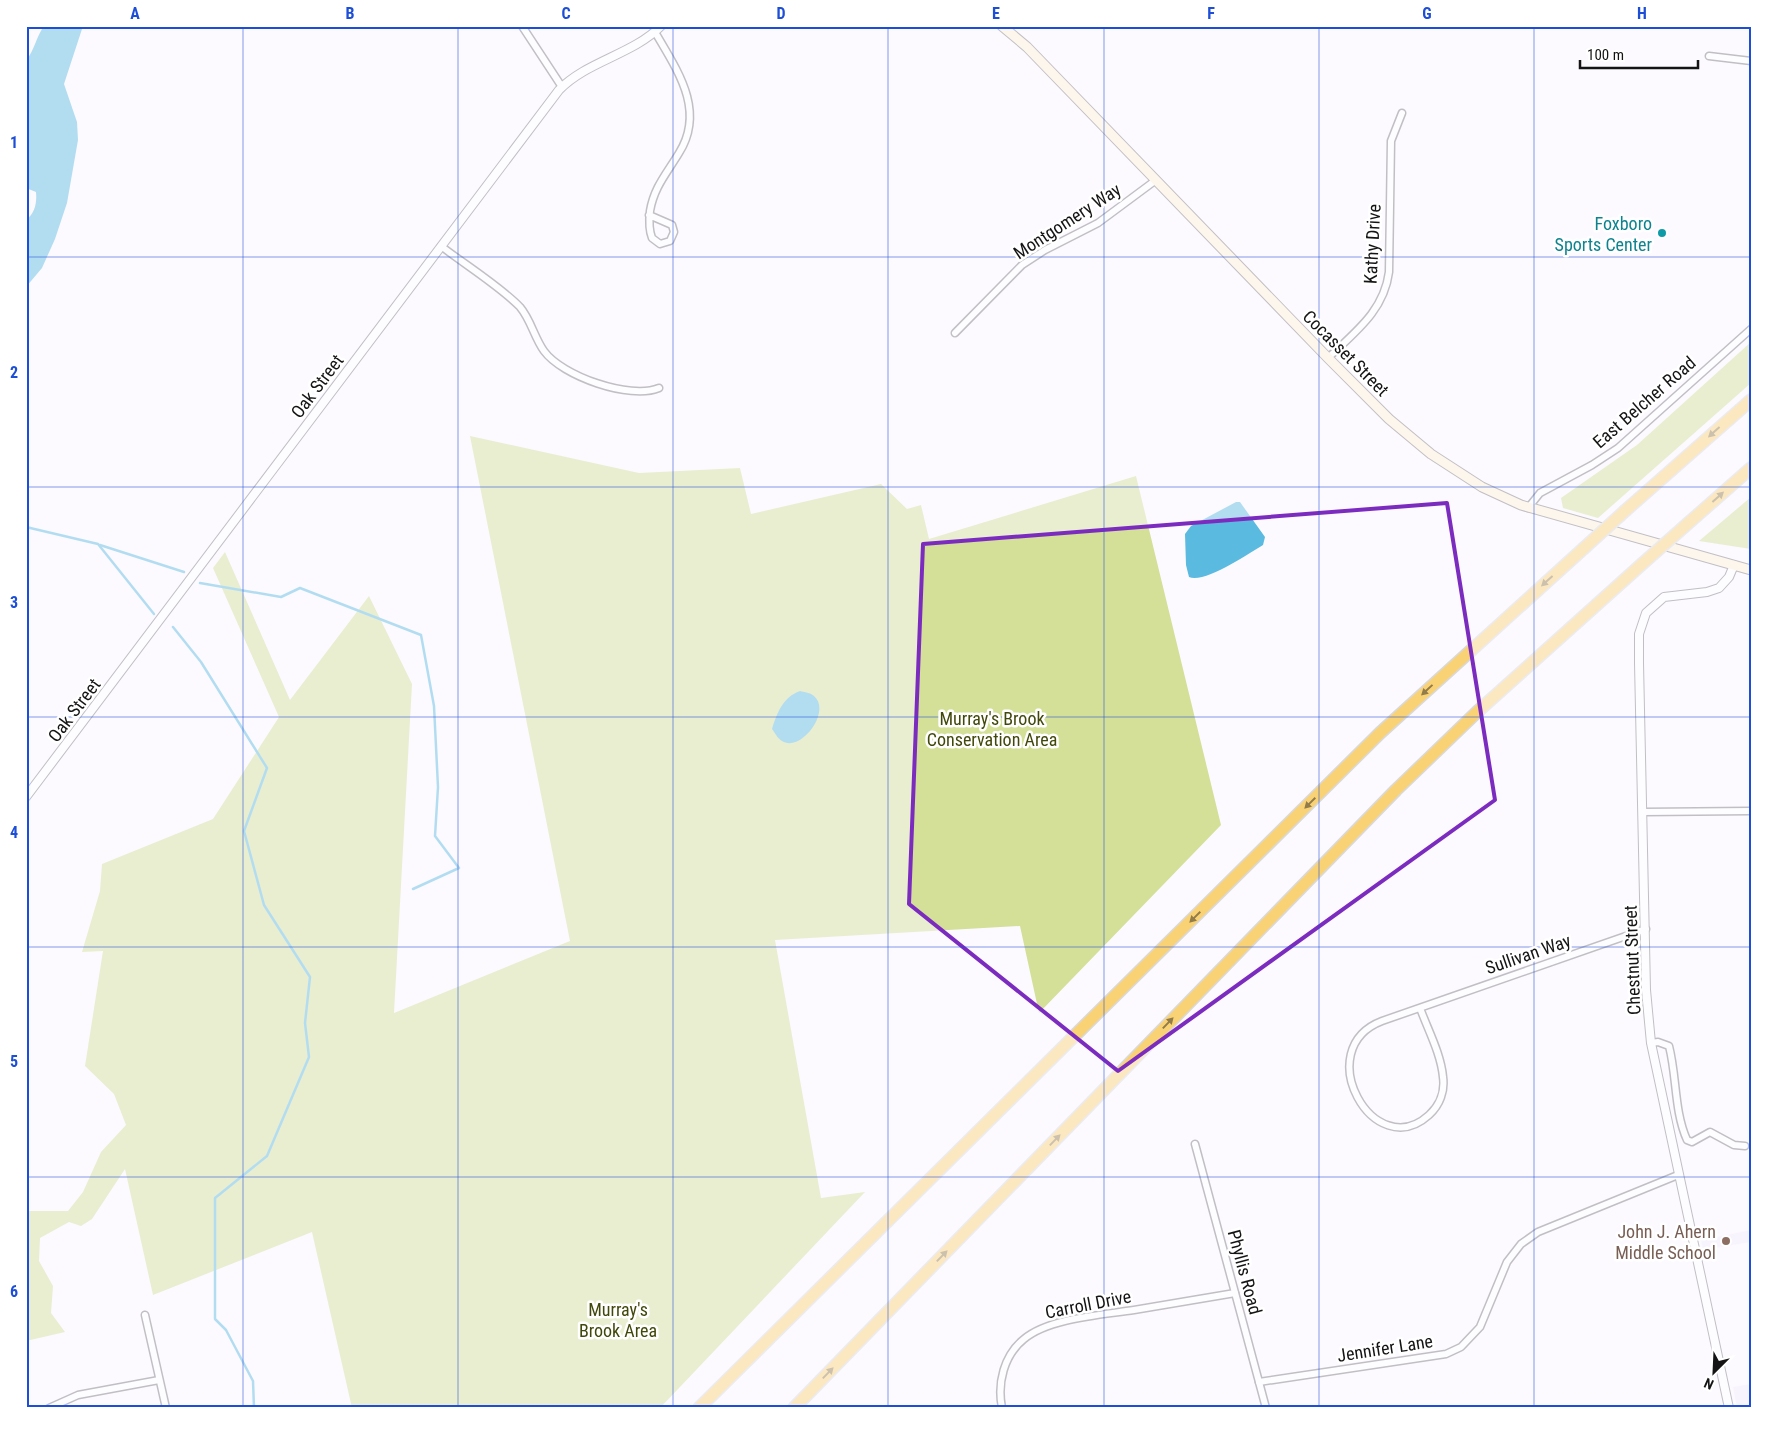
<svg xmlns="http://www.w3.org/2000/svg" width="1777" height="1434" font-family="'Roboto Condensed',sans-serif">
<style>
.built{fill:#f4eefa}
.green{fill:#d4df98}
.water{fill:#5abae0}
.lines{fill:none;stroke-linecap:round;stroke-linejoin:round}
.stream{stroke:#5abae0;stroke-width:2.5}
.minor-casing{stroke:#7b797d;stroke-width:9}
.tertiary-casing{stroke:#7b797d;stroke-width:10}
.secondary-casing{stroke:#7b797d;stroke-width:11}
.motorway-casing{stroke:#d9d9da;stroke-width:14}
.minor{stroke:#fff;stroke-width:6}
.tertiary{stroke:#fff;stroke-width:8}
.secondary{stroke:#fef2d6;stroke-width:9}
.motorway{stroke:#fad276;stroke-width:11}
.motorway-bridge-casing{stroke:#d9d9da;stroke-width:14;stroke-linecap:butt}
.motorway-bridge{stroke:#fad276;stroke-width:11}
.oneway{fill:#927c4a}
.marked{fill:none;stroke:#7b2cbf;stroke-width:4;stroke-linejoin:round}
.grid{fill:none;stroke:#1d4ed8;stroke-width:1;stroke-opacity:0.55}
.culture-dot{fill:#0f9aa8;stroke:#fff;stroke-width:2}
.education-dot{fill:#8d6e63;stroke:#fff;stroke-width:2}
.labels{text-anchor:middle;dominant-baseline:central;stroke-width:5;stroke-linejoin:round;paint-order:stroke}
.street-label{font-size:18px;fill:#141415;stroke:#fff}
.culture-label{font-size:18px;fill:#0d838f;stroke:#fff;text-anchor:end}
.park-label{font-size:18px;fill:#42480a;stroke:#fff}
.education-label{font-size:18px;fill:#785e54;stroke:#fff;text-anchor:end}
.neatline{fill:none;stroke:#1d4ed8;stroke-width:2}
.grid-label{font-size:16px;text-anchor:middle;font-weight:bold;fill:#1d4ed8}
</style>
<rect width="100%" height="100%" fill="#fcfaff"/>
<g class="built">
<path d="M1751,1230V1242L1703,1250L1701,1240Z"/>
<path d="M1751,1384V1407L1737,1408L1733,1387Z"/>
</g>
<g class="green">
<path d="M1751,342V383L1598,518L1563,508L1561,498L1637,445Z"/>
<path d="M470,436L639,473L740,468L751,514L881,484L907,509L921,505L929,539L1136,476L1221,825L1039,1013L1020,926L775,940L821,1198L865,1192L660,1408H352L312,1232L153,1295L125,1169L92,1219L81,1226L69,1222L40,1238L39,1261L53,1286L51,1313L65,1332L26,1341V1211H68L83,1192L101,1152L126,1125L114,1094L85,1066L103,951L82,952L100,891L102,864L213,819L279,717L213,568L225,552L290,700L369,596L412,684L394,1013L570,941Z"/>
<path d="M1751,497V549L1699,541Z"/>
</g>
<g class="water">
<path d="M44,26H83L64,84L77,122L78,140L67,203L55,239L42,268L26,287V220C35,213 37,203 36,192L26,188V61C35,49 36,37 44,26Z"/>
<path d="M1236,502H1240L1265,537L1263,545C1248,554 1204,584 1189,577L1186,565L1185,534L1191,526Z"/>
<path d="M800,691C804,692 811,693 814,696C832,711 801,753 782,741C778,739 775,733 772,729C777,713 783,697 800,691Z"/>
</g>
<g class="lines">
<g class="stream">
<path d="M26,527L98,544L154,614"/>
<path d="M100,545L184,572"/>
<path d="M200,583L281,597L300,588L421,635L434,706L438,787L435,836L459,868L413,889"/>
<path d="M173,627L201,662L267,768L244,831L264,905L310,977L305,1023L309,1057L267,1156L215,1198V1319L226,1330L253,1381L254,1408"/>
</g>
<defs>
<g id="minor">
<path d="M522,26L562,87"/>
<path d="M1709,56L1751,61"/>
<path d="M649,215L672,225L674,232L670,241L660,244L652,238C649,230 649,220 650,211C654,187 667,173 679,153C706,110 677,70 655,32"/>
<path d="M441,246C464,264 501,287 520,307C531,320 534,337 544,351C562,376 630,400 659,388"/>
<path d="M955,333L1022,265L1045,250L1098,223L1156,180"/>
<path d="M1328,358C1355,332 1384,311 1389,272L1391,141L1402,113"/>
<path d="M1528,508L1540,493L1592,465L1618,448L1751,329"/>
<path d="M1643,812L1751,811"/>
<path d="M1420,1008C1428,1030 1441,1054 1443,1077C1445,1091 1440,1105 1429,1115C1374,1165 1309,1049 1382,1021L1646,929"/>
<path d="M1651,1043L1658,1042L1669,1046C1677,1077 1674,1111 1687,1140L1692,1142L1710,1132L1734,1145L1745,1146"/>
<path d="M1195,1144L1266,1408"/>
<path d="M145,1315L166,1408"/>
<path d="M1259,1382L1446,1354L1461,1347L1480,1327L1507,1262L1521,1244L1538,1232L1678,1175"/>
<path d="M49,1408L78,1395L159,1380"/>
<path d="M1002,1408C997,1383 1004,1355 1024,1339C1049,1318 1102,1315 1134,1310C1168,1304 1201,1299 1235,1293"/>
</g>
<g id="tertiary">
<path d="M26,797L559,90C587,61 632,55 661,26"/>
<path d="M1729,1408L1651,1043L1646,990L1639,663V634L1646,613L1664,597L1707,592L1719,588L1729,577L1734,565"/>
</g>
<path id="secondary" d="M1002,26L1027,47L1328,358L1389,419L1431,454L1482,487L1521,505L1751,570"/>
<g id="motorway">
<path d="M1626,510L1751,400"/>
<path d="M1685,526L1751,468"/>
<path d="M699,1408L1380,733L1583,549"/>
<path d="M794,1408L1396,790L1477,712L1642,564"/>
</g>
</defs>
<use href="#minor" class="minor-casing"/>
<use href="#tertiary" class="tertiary-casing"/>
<use href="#secondary" class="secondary-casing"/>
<use href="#motorway" class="motorway-casing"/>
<use href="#minor" class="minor"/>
<use href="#tertiary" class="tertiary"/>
<use href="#secondary" class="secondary"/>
<use href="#motorway" class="motorway"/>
<defs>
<g id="motorway-bridge">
<path d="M1583,549L1626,510"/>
<path d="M1642,564L1685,526"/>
</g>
</defs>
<use href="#motorway-bridge" class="motorway-bridge-casing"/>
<use href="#motorway-bridge" class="motorway-bridge"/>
</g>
<defs><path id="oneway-solid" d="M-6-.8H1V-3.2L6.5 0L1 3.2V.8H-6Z" transform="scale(1.25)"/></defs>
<g class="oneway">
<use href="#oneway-solid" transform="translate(1714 432) rotate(138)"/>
<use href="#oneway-solid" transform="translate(1718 497) rotate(-42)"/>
<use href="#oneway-solid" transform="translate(1547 581) rotate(138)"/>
<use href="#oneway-solid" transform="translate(1427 690) rotate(137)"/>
<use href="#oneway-solid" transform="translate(1310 803) rotate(135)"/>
<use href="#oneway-solid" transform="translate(1195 917) rotate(135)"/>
<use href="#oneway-solid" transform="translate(1168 1023) rotate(-46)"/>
<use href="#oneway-solid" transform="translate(1055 1140) rotate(-46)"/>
<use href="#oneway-solid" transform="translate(942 1256) rotate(-46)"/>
<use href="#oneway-solid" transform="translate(828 1373) rotate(-46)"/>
</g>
<path d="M0 0H1777V1434H0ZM1447,503L1495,800L1118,1071L909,904L923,544Z" fill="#fcfaff" fill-opacity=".55" fill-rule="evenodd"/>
<path class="marked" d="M1447,503L1495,800L1118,1071L909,904L923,544Z"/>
<path class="grid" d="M243,26V1408M458,26V1408M673,26V1408M888,26V1408M1104,26V1408M1319,26V1408M1534,26V1408M26,257H1751M26,487H1751M26,717H1751M26,947H1751M26,1177H1751"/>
<circle class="culture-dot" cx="1662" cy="233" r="5"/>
<circle class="education-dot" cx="1726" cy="1241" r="5"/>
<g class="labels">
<g class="street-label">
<text transform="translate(1067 221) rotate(-33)">Montgomery Way</text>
<text transform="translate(1372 244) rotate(-87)">Kathy Drive</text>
<text transform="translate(1346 353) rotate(45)">Cocasset Street</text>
<text transform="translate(317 386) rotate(-53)">Oak Street</text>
<text transform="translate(1644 402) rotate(-41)">East Belcher Road</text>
<text transform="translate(74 710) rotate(-53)">Oak Street</text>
<text transform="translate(1528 954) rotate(-19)">Sullivan Way</text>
<text transform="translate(1632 960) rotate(-92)">Chestnut Street</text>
<text transform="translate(1245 1272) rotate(75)">Phyllis Road</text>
<text transform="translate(1088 1304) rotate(-11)">Carroll Drive</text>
<text transform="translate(1385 1348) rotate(-9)">Jennifer Lane</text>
</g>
<g class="culture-label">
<text x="1652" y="223">Foxboro<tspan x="1652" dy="21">Sports Center</tspan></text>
</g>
<g class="park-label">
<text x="992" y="718">Murray's Brook<tspan x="992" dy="21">Conservation Area</tspan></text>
<text x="618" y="1309">Murray's<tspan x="618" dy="21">Brook Area</tspan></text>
</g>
<g class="education-label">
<text x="1716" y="1231">John J. Ahern<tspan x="1716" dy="21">Middle School</tspan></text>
</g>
</g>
<rect width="1777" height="1434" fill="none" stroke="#ffffff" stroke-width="55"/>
<g transform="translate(1714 1372) rotate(204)" stroke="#ffffff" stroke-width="4" paint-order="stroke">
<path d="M0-4L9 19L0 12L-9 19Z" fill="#141415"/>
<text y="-8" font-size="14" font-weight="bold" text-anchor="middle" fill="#141415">N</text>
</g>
<path d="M1580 60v8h118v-8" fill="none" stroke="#141415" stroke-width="2.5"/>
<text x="1587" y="60" font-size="15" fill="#141415" stroke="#ffffff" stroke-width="4" paint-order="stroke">100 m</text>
<rect x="28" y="28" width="1722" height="1378" class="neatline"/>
<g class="grid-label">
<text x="135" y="19">A</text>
<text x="350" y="19">B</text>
<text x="566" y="19">C</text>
<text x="781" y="19">D</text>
<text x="996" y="19">E</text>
<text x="1211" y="19">F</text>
<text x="1427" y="19">G</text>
<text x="1642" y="19">H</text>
<text x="14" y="148">1</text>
<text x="14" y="378">2</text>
<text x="14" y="608">3</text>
<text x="14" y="838">4</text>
<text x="14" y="1067">5</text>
<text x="14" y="1297">6</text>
</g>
</svg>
